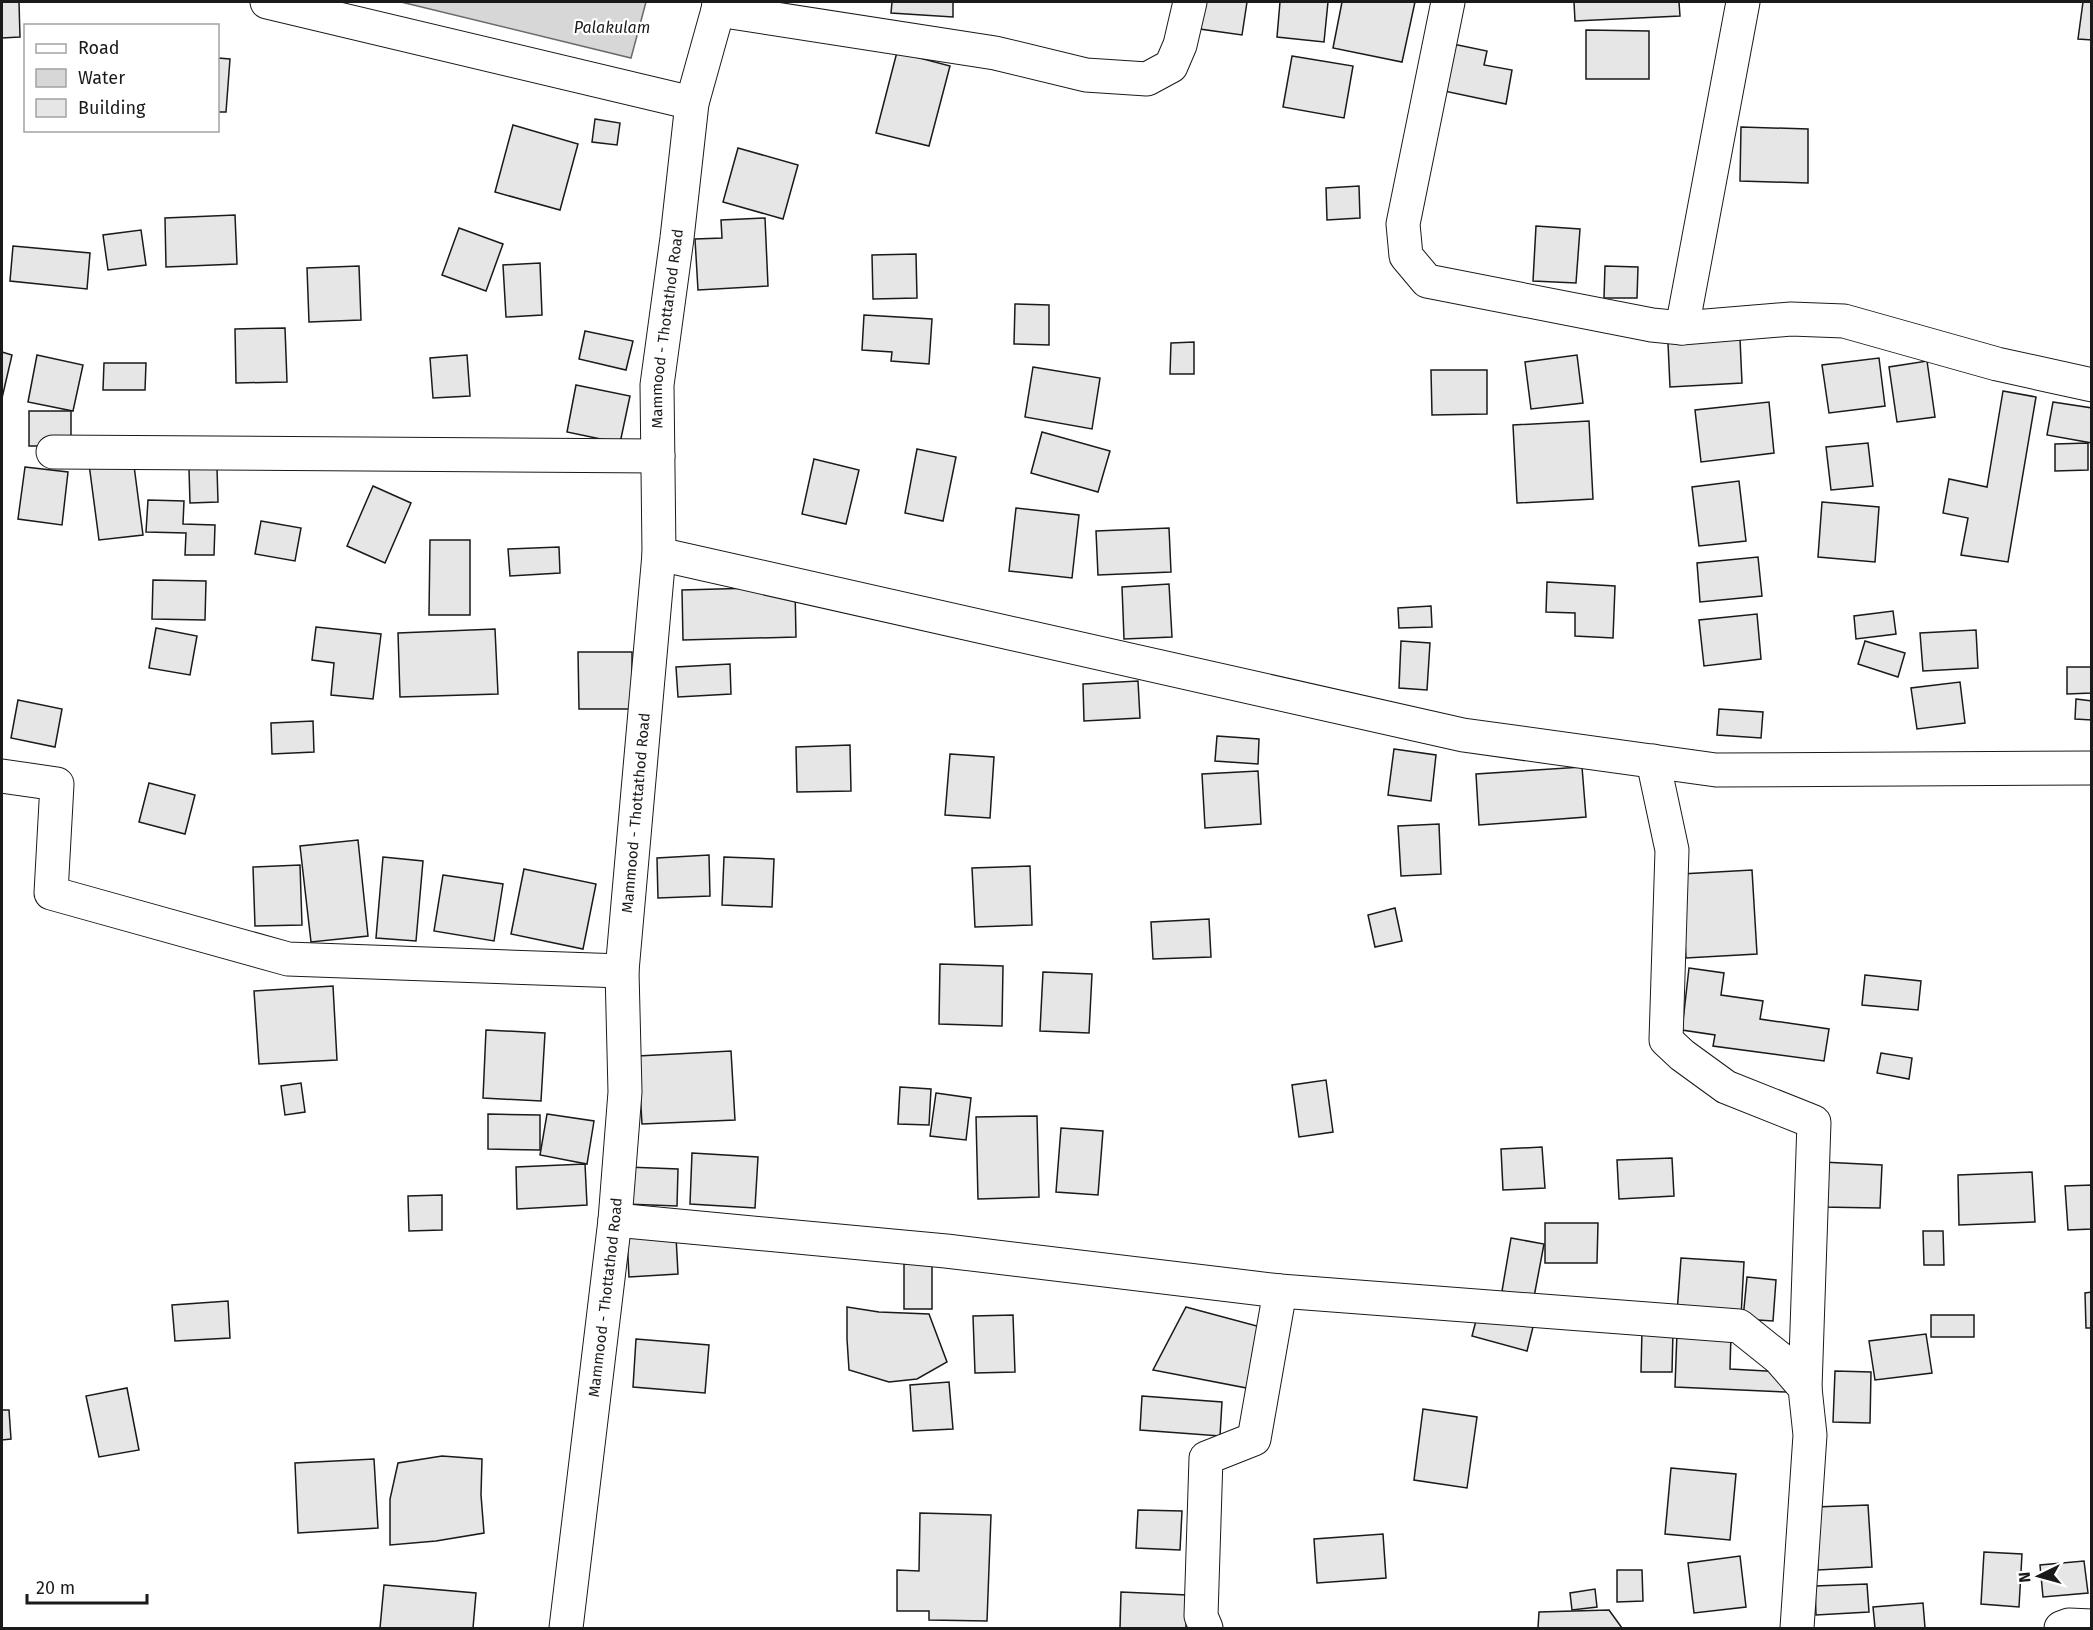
<svg xmlns="http://www.w3.org/2000/svg" width="2093" height="1630" font-family="'Fira Sans',sans-serif">
<style>
.water{fill:#d7d7d7;stroke:#6a6a6a;stroke-width:1.5}
.building{fill:#e6e6e6;stroke:#1a1a1a;stroke-width:1.5}
.lines{fill:none;stroke-linecap:round;stroke-linejoin:round}
.minor-casing{stroke:#1a1a1a;stroke-width:35}
.minor{stroke:#fff;stroke-width:33}
.labels{text-anchor:middle;dominant-baseline:central;stroke-width:4.5;stroke-linejoin:round;paint-order:stroke}
.street-label{font-size:15px;fill:#1a1a1a;stroke:#fff}
.water-label{font-size:16px;font-style:italic;fill:#1a1a1a;stroke:#fff}
</style>
<rect width="100%" height="100%" fill="#fff"/>
<path class="water" d="M401,2H646L631,58Z"/>
<g class="building">
<path d="M2,2H19L20,37L2,38Z"/>
<path d="M892,2H953V17L891,13Z"/>
<path d="M1204,2H1247L1242,35L1200,29Z"/>
<path d="M1280,2H1328L1324,42L1277,37Z"/>
<path d="M1342,2H1415L1402,62L1333,48Z"/>
<path d="M1574,2H1679L1680,16L1575,21Z"/>
<path d="M2083,2H2092V40L2078,39Z"/>
<path d="M1586,30L1649,31V79H1586Z"/>
<path d="M1453,44L1487,51L1484,65L1512,70L1506,104L1444,91Z"/>
<path d="M897,52L950,66L929,146L876,133Z"/>
<path d="M1292,56L1353,66L1344,118L1283,107Z"/>
<path d="M218,58L230,59L226,112H218Z"/>
<path d="M595,119L620,123L617,145L592,142Z"/>
<path d="M513,125L578,144L560,210L495,192Z"/>
<path d="M1741,127L1808,129V183L1740,181Z"/>
<path d="M738,148L798,165L783,219L723,202Z"/>
<path d="M1359,186L1360,218L1327,220L1326,188Z"/>
<path d="M235,215L237,264L166,267L165,218Z"/>
<path d="M765,218L768,286L698,290L695,239L722,238L721,220Z"/>
<path d="M1536,226L1580,229L1576,283L1533,281Z"/>
<path d="M459,228L503,244L486,291L442,275Z"/>
<path d="M141,230L146,265L108,270L103,235Z"/>
<path d="M13,246L90,253L87,289L10,281Z"/>
<path d="M916,254L917,298L873,299L872,255Z"/>
<path d="M540,263L542,315L506,317L503,265Z"/>
<path d="M359,266L361,320L309,322L307,268Z"/>
<path d="M1605,266L1638,267L1637,298H1604Z"/>
<path d="M1015,304L1049,305V345L1014,344Z"/>
<path d="M864,315L932,319L929,364L891,361L892,352L862,350Z"/>
<path d="M285,328L287,382L236,383L235,329Z"/>
<path d="M585,331L633,341L626,370L579,359Z"/>
<path d="M1740,339L1742,383L1670,387L1668,343Z"/>
<path d="M1194,342V374H1170L1171,343Z"/>
<path d="M2,352L12,355L2,398Z"/>
<path d="M37,355L83,365L73,411L28,402Z"/>
<path d="M467,355L470,396L433,398L430,358Z"/>
<path d="M1577,355L1583,403L1531,409L1525,362Z"/>
<path d="M1879,358L1885,406L1829,413L1822,365Z"/>
<path d="M1927,361L1935,417L1897,422L1889,367Z"/>
<path d="M104,363H146L145,390H103Z"/>
<path d="M1033,367L1100,378L1092,429L1025,417Z"/>
<path d="M1431,370H1487V414L1432,415Z"/>
<path d="M576,385L630,396L620,443L567,432Z"/>
<path d="M2003,391L2036,397L2008,562L1961,555L1968,518L1943,513L1949,479L1987,487Z"/>
<path d="M1769,402L1774,453L1701,462L1695,410Z"/>
<path d="M2053,402L2092,408V443L2047,435Z"/>
<rect x="29" y="411" width="42" height="35"/>
<path d="M1589,421L1593,499L1517,503L1513,425Z"/>
<path d="M1042,432L1110,451L1098,492L1031,473Z"/>
<path d="M1868,443L1873,486L1831,490L1826,447Z"/>
<path d="M2088,443V470L2055,471V444Z"/>
<path d="M917,449L956,457L943,521L905,513Z"/>
<path d="M133,458L143,535L99,540L89,464Z"/>
<path d="M814,459L859,470L846,524L802,514Z"/>
<path d="M25,467L68,472L62,525L18,519Z"/>
<path d="M217,468L218,502L190,503L189,469Z"/>
<path d="M1739,481L1746,541L1699,546L1692,487Z"/>
<path d="M373,486L411,503L385,563L347,546Z"/>
<path d="M148,500L184,501L183,524L215,525L214,555H185L186,533L146,532Z"/>
<path d="M1822,502L1879,507L1875,562L1818,557Z"/>
<path d="M1016,508L1079,515L1072,578L1009,571Z"/>
<path d="M261,521L301,528L295,561L255,554Z"/>
<path d="M1169,528L1171,572L1098,575L1096,531Z"/>
<path d="M430,540H470V615H429Z"/>
<path d="M559,547L560,573L510,576L508,549Z"/>
<path d="M1758,557L1762,596L1700,602L1697,563Z"/>
<path d="M153,580L206,581L205,620L152,619Z"/>
<path d="M1547,582L1615,586L1613,638L1575,636V613L1546,612Z"/>
<path d="M1169,584L1172,637L1124,639L1122,587Z"/>
<path d="M795,587L796,637L683,640L682,590Z"/>
<path d="M1431,606L1432,627L1399,628L1398,608Z"/>
<path d="M1893,611L1896,634L1856,639L1854,616Z"/>
<path d="M1757,614L1761,659L1704,666L1699,620Z"/>
<path d="M316,627L381,634L373,699L331,695L334,663L312,660Z"/>
<path d="M156,628L197,636L190,675L149,668Z"/>
<path d="M495,629L498,694L400,697L398,633Z"/>
<path d="M1976,630L1978,668L1923,671L1920,633Z"/>
<path d="M1401,641L1430,643L1427,690L1399,688Z"/>
<path d="M1865,641L1905,653L1898,677L1858,664Z"/>
<path d="M578,652H632V709H579Z"/>
<path d="M730,664L731,694L678,697L676,667Z"/>
<path d="M2067,667H2092V693L2067,694Z"/>
<path d="M1138,681L1140,718L1084,721L1083,684Z"/>
<path d="M1960,682L1965,723L1917,729L1911,688Z"/>
<path d="M2076,699L2092,701V720L2075,719Z"/>
<path d="M18,700L62,709L55,747L11,738Z"/>
<path d="M1719,709L1763,712L1761,738L1717,735Z"/>
<path d="M313,721L314,752L272,754L271,723Z"/>
<path d="M1217,736L1259,739L1258,764L1215,761Z"/>
<path d="M850,745L851,791L797,792L796,747Z"/>
<path d="M1394,749L1436,755L1431,801L1388,795Z"/>
<path d="M950,754L994,757L990,818L945,815Z"/>
<path d="M1582,767L1586,817L1479,825L1476,774Z"/>
<path d="M1258,771L1261,824L1205,828L1202,774Z"/>
<path d="M149,783L195,795L185,834L139,822Z"/>
<path d="M1439,824L1441,874L1401,876L1398,826Z"/>
<path d="M358,840L368,936L311,942L300,846Z"/>
<path d="M709,855L710,896L658,898L657,858Z"/>
<path d="M383,857L423,861L416,941L376,938Z"/>
<path d="M724,857L774,859L772,907L722,905Z"/>
<path d="M300,865L302,925L255,926L253,867Z"/>
<path d="M1030,866L1032,925L975,927L972,868Z"/>
<path d="M524,869L596,884L583,949L511,934Z"/>
<path d="M1752,870L1757,954L1686,958L1681,874Z"/>
<path d="M443,875L503,884L494,941L434,931Z"/>
<path d="M1395,908L1402,941L1375,947L1368,915Z"/>
<path d="M1209,919L1211,957L1153,959L1151,922Z"/>
<path d="M940,964L1003,966L1002,1026L939,1024Z"/>
<path d="M1689,968L1724,973L1721,995L1763,1001L1760,1019L1829,1029L1824,1061L1713,1046L1715,1035L1682,1030Z"/>
<path d="M1043,972L1092,974L1089,1033L1040,1031Z"/>
<path d="M1865,975L1921,981L1918,1010L1862,1005Z"/>
<path d="M333,986L337,1060L259,1064L254,991Z"/>
<path d="M486,1030L545,1033L541,1101L483,1098Z"/>
<path d="M731,1051L735,1120L642,1124L638,1056Z"/>
<path d="M1881,1053L1912,1058L1909,1079L1877,1073Z"/>
<path d="M1326,1080L1333,1132L1299,1137L1292,1085Z"/>
<path d="M301,1083L305,1112L285,1115L281,1086Z"/>
<path d="M900,1087L931,1089L929,1125L898,1124Z"/>
<path d="M936,1093L971,1098L966,1140L930,1136Z"/>
<path d="M488,1114L540,1115V1150L488,1149Z"/>
<path d="M547,1114L594,1121L587,1164L540,1155Z"/>
<path d="M1037,1116L1039,1197L978,1199L976,1117Z"/>
<path d="M1061,1128L1103,1131L1098,1195L1056,1192Z"/>
<path d="M1542,1147L1545,1188L1503,1190L1501,1149Z"/>
<path d="M692,1153L758,1157L755,1208L690,1204Z"/>
<path d="M1672,1158L1674,1196L1619,1199L1617,1160Z"/>
<path d="M1822,1162L1882,1165L1880,1208L1820,1207Z"/>
<path d="M585,1164L587,1205L517,1209L516,1167Z"/>
<path d="M627,1167L678,1169L677,1206L625,1204Z"/>
<path d="M2032,1172L2035,1222L1959,1225L1958,1175Z"/>
<path d="M2092,1185V1229L2068,1230L2065,1186Z"/>
<path d="M442,1195V1230L409,1231L408,1196Z"/>
<path d="M1545,1223H1598L1597,1263H1545Z"/>
<path d="M1923,1231H1943L1944,1265H1924Z"/>
<path d="M676,1236L678,1274L629,1277L627,1238Z"/>
<path d="M1511,1238L1544,1244L1534,1297L1502,1291Z"/>
<path d="M1681,1258L1744,1262L1741,1317L1677,1313Z"/>
<path d="M932,1263V1309H904V1264Z"/>
<path d="M1747,1277L1776,1280L1773,1321L1743,1319Z"/>
<path d="M2092,1292V1328H2086L2085,1293Z"/>
<path d="M228,1301L230,1338L175,1341L172,1305Z"/>
<path d="M847,1307L879,1312L929,1314L947,1362L917,1379L889,1382L849,1370L847,1339Z"/>
<path d="M1186,1307L1268,1329L1257,1390L1153,1370Z"/>
<path d="M1479,1309L1534,1323L1527,1351L1472,1336Z"/>
<path d="M1013,1315L1015,1372L975,1373L973,1316Z"/>
<rect x="1931" y="1315" width="43" height="22"/>
<path d="M1642,1329L1673,1331L1672,1372H1641Z"/>
<path d="M1677,1332L1731,1334L1730,1369L1787,1372L1786,1392L1675,1387Z"/>
<path d="M1926,1334L1932,1373L1875,1380L1869,1341Z"/>
<path d="M636,1339L709,1345L705,1393L633,1387Z"/>
<path d="M1835,1371L1871,1372L1870,1423L1833,1422Z"/>
<path d="M949,1382L953,1429L913,1431L910,1385Z"/>
<path d="M127,1388L139,1450L99,1457L86,1396Z"/>
<path d="M1142,1396L1222,1402L1220,1436L1140,1430Z"/>
<path d="M1423,1409L1477,1417L1467,1488L1414,1480Z"/>
<path d="M2,1410H9L11,1439L2,1440Z"/>
<path d="M442,1456L482,1459L481,1495L484,1533L436,1541L390,1545V1499L398,1463Z"/>
<path d="M374,1459L378,1528L298,1533L295,1463Z"/>
<path d="M1671,1468L1736,1474L1730,1540L1665,1534Z"/>
<path d="M1868,1505L1872,1567L1818,1570L1815,1507Z"/>
<path d="M1138,1510L1182,1511L1180,1550L1136,1548Z"/>
<path d="M920,1513L991,1515L987,1621L929,1620V1611H897V1570L919,1571Z"/>
<path d="M1383,1534L1386,1578L1317,1583L1314,1539Z"/>
<path d="M1984,1552L2022,1554L2019,1607L1981,1604Z"/>
<path d="M1740,1556L1746,1607L1694,1613L1688,1563Z"/>
<path d="M2084,1561L2088,1593L2043,1597L2040,1565Z"/>
<path d="M1617,1570H1642L1643,1601L1617,1602Z"/>
<path d="M1867,1584L1869,1612L1816,1615L1815,1586Z"/>
<path d="M384,1585L476,1593L473,1628H380Z"/>
<path d="M1595,1589L1597,1607L1572,1610L1570,1593Z"/>
<path d="M1121,1592L1187,1595L1186,1628H1120Z"/>
<path d="M1923,1603L1925,1628H1875L1873,1607Z"/>
<path d="M1609,1610L1622,1628H1538L1539,1612Z"/>
</g>
<g class="lines">
<defs>
<g id="minor">
<path d="M267,2L692,103"/>
<path d="M1448,2L1403,224L1406,256L1427,281L1652,325L1682,328L1791,319L1844,321L1997,364L2092,385"/>
<path d="M718,10L995,53L1086,75L1147,79L1171,66L1180,45L1190,2"/>
<path d="M1682,328L1743,2"/>
<path d="M53,452L658,456"/>
<path d="M659,554L1463,735L1716,770L2092,768"/>
<path d="M1653,761L1672,850L1666,1040L1682,1055L1726,1087L1814,1122L1805,1388"/>
<path d="M2,776L57,784L51,893L288,959L622,971"/>
<path d="M615,1220L946,1251L1280,1291L1739,1326L1779,1358L1805,1388L1810,1435L1797,1628"/>
<path id="s1" d="M566,1628L615,1220L625,1092L622,971L659,554L657,385L677,238L692,103L718,10L719,2"/>
<path d="M1206,1628L1201,1616L1206,1458L1254,1439L1280,1291"/>
<path d="M2061,1628L2069,1625L2092,1626"/>
</g>
</defs>
<use href="#minor" class="minor-casing"/>
<use href="#minor" class="minor"/>
</g>
<g class="labels">
<g class="street-label">
<text stroke="none"><textPath href="#s1" startOffset="1305">Mammood - Thottathod Road</textPath></text>
<text stroke="none"><textPath href="#s1" startOffset="819">Mammood - Thottathod Road</textPath></text>
<text stroke="none"><textPath href="#s1" startOffset="333">Mammood - Thottathod Road</textPath></text>
</g>
<g class="water-label">
<text x="612" y="27">Palakulam</text>
</g>
</g>
<rect width="2093" height="1630" fill="none" stroke="#1a1a1a" stroke-width="6"/>
<rect x="24" y="24" width="195" height="108" fill="#ffffff" stroke="#a3a3a3" stroke-width="1.5"/>
<rect x="36" y="44" width="30" height="9" fill="#ffffff" stroke="#a3a3a3" stroke-width="1.5"/>
<text x="78" y="54" font-size="18" fill="#1a1a1a">Road</text>
<rect x="36" y="69" width="30" height="18" fill="#d7d7d7" stroke="#a3a3a3" stroke-width="1.5"/>
<text x="78" y="84" font-size="18" fill="#1a1a1a">Water</text>
<rect x="36" y="99" width="30" height="18" fill="#e6e6e6" stroke="#a3a3a3" stroke-width="1.5"/>
<text x="78" y="114" font-size="18" fill="#1a1a1a">Building</text>
<g transform="translate(2039 1576) rotate(265)" stroke="#ffffff" stroke-width="4.5" paint-order="stroke">
<path d="M0-4.5L10 22L0 15L-10 22Z" fill="#1a1a1a"/>
<text y="-9" font-size="16" font-weight="bold" text-anchor="middle" fill="#1a1a1a">N</text>
</g>
<path d="M27 1594v9h120v-9" fill="none" stroke="#1a1a1a" stroke-width="3"/>
<text x="36" y="1594" font-size="18" fill="#1a1a1a" stroke="#ffffff" stroke-width="4.5" paint-order="stroke">20 m</text>
</svg>
